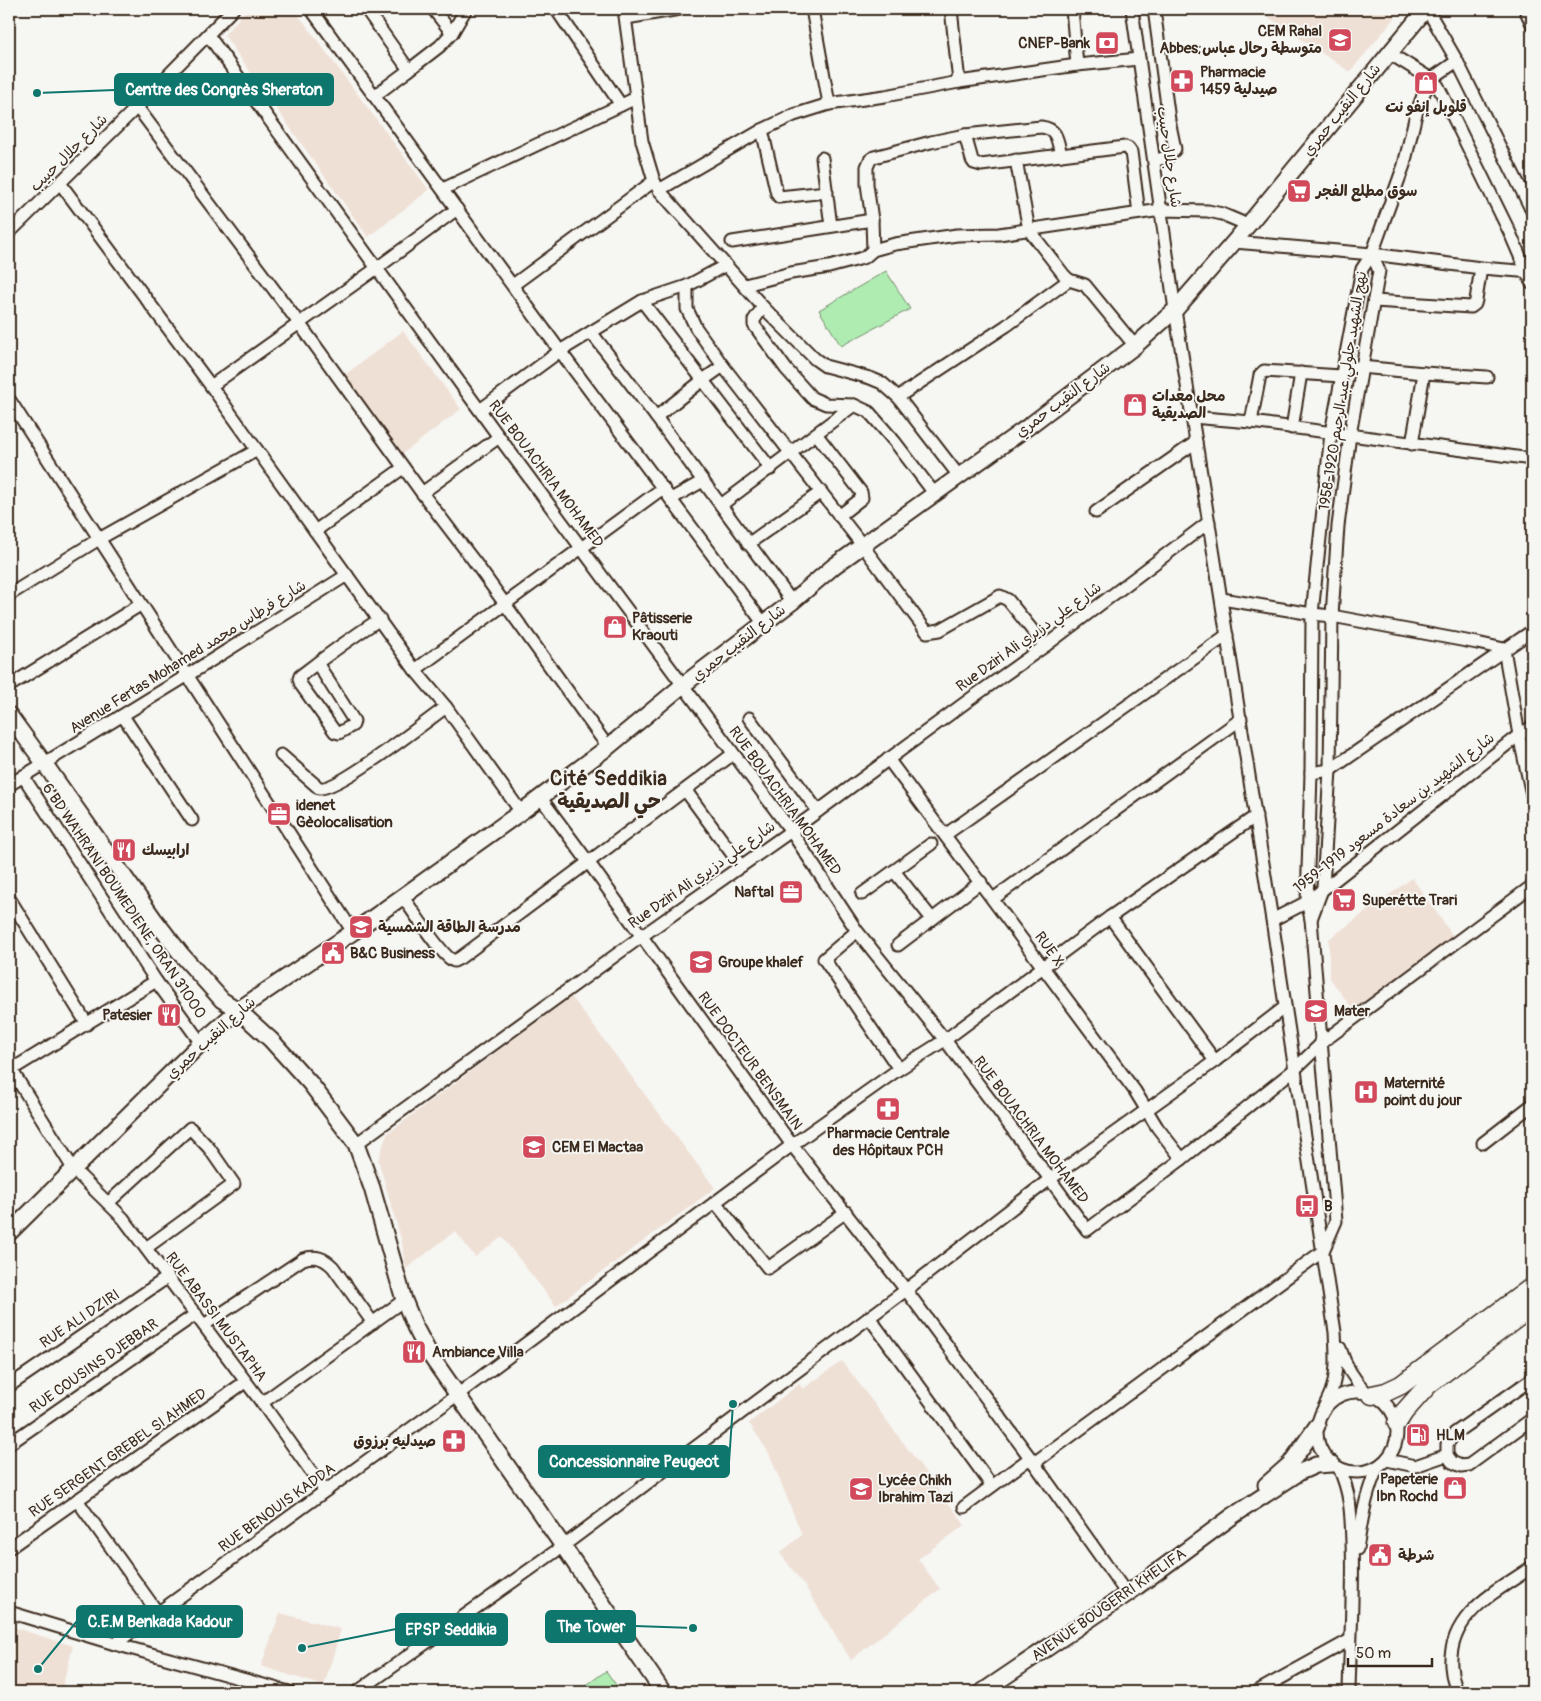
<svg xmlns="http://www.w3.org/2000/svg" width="1541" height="1701" font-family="Pangolin,'Playpen Sans Arabic',sans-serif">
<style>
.built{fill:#efe0d6}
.green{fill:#aeecb2;stroke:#748b68}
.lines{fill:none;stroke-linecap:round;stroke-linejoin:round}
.minor-casing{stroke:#3b2a1e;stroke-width:15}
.major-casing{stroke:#3b2a1e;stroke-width:19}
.highway-casing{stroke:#3b2a1e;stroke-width:21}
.minor{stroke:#f6f6f2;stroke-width:11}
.major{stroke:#f6f6f2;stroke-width:15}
.highway{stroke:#f6f6f2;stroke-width:18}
.labels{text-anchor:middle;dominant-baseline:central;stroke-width:4;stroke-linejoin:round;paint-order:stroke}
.poi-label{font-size:15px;font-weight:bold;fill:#3b2a1e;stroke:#f6f6f2;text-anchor:start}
.street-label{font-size:15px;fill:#3b2a1e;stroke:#f6f6f2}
.district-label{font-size:20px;font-weight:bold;letter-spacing:1px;fill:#3b2a1e;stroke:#f6f6f2}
.leader{fill:none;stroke:#0f766e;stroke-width:2}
.callout-dot{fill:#0f766e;stroke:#f6f6f2;stroke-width:2}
.callout{fill:#0f766e;stroke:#0f766e;stroke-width:2}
.callout-label{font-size:16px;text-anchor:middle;font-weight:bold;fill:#fff}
</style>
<rect width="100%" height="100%" fill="#f6f6f2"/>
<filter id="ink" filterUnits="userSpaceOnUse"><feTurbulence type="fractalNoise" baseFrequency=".02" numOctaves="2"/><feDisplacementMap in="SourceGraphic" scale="10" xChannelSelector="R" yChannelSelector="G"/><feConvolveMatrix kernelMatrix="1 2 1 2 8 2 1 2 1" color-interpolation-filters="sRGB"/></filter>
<g filter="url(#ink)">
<g class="built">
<path d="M247,9H294L429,190L368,237L224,35Z"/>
<path d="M1256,9H1402L1350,72Z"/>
<path d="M403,331L461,409L401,455L342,377Z"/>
<path d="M1412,878L1453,936L1354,1011L1329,977V939Z"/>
<path d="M571,996L715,1188L556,1306L502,1237L475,1257L455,1231L406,1269L402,1242L378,1160L387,1134Z"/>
<path d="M842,1361L965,1525L918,1559L940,1589L851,1660L804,1585L780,1553L802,1535L769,1453L749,1423L799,1384L803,1389Z"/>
<path d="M280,1613L341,1629L324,1686L261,1666Z"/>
<path d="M9,1626L73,1646L61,1692H9Z"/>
</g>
<g class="green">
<path d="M886,271L910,309L841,346L819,310Z"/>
<path d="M606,1671L621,1692H577Z"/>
</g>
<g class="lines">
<defs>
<g id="minor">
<path d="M311,9L560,351L764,624"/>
<path d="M366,9L409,70L374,96"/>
<path d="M433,9L452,33"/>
<path d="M556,9L621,105"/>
<path d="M624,9L642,141L654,181L659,190L763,307L815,359L825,366L870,378L882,383L898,397L959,476"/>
<path d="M812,9L829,104"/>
<path d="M951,9L959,82"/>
<path d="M1072,9L1077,65"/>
<path d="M1132,9L1175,310L1272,920L1335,1332C1336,1352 1338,1373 1331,1392C1328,1400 1324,1407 1321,1414"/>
<path d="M1427,9L1457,61L1532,211"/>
<path d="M1525,9L1532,24"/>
<path d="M626,18L680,9"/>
<path d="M208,35L499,437L791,831L857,931L945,1040L1050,1179L1087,1230L1182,1159L1295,1069L1325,1040L1532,886"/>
<path d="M1389,53L1431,79L1438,86L1510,233L1532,284"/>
<path d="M409,70L440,46L452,33L466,9"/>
<path d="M137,107L299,323L422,493L474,561L608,747"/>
<path d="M762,130L777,194L779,197L827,192"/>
<path d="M965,135L972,160L974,163L981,165L1125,147L1128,148L1131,152L1139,213"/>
<path d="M822,158L831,226"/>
<path d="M1016,160L1029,230L1064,275L1069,280L1085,285L1135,346"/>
<path d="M1154,161L1169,156L1175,149L1169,120L1154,9"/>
<path d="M60,183L211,386L415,670L446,707L521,812"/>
<path d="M443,189L636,98"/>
<path d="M659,190L762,130L794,115L829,104L885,96L959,82L1077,65L1139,59"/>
<path d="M9,233L137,107L233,9"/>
<path d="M732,242L872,220"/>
<path d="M1234,242L1372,254L1481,268L1532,272"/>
<path d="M873,250L872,220L867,184V167L870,160L874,157L931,142L965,135L1041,127C1058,129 1057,140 1061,155"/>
<path d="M513,285L654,181"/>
<path d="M745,285L791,273L829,267L859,259L865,257L873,250L895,244L957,235L999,234L1161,210L1208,211L1222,214L1248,225"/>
<path d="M687,286V309L696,328L723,366L863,546L927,632L940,630L1000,596L1008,600L1045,646"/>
<path d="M642,301L771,469"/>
<path d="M1374,301L1471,307L1475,304L1476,300L1481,268"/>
<path d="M763,307L754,320V325L786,369L812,398L826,404L854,405L869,412L895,442L934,493"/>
<path d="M591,332L656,417L792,602"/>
<path d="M1343,368L1361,367L1424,373L1487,377"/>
<path d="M211,386L377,268L457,209"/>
<path d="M898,397L1006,326L1069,280"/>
<path d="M9,399L353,932"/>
<path d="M480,410L560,351L642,301L687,286L726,265"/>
<path d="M656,417L703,380L723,366"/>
<path d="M1192,417L1251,422L1532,459"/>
<path d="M1251,422L1260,375L1264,371L1341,376"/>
<path d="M1292,428L1301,373"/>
<path d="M817,435L861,492L862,498L839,516"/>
<path d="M1412,444L1424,373"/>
<path d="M422,493L499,437"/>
<path d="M671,499L703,481"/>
<path d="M721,505L854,405"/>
<path d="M1096,512L1196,442"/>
<path d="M315,531L403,468"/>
<path d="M748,544L821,492"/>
<path d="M9,595L99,539L257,450"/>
<path d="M1222,599L1312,614L1332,616L1477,643L1504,649L1519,735L1532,795"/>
<path d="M317,663L354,721L353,725L339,733L335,732L301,685L299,679L300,676C326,656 352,637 380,619"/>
<path d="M415,670L663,488"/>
<path d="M9,686L140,605"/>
<path d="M123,716L192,820"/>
<path d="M749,718L818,811"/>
<path d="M281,755L319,788C336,792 427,721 446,707"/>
<path d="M888,759L1135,1091L1157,1127L1182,1159"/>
<path d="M1311,773L1330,770L1532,631"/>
<path d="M23,776L156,981L201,1043"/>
<path d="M9,785L188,675L347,575"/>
<path d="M686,791L741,866"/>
<path d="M540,797L589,863L792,1145L906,1290L1034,1463L1127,1594"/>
<path d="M945,835L1227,635"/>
<path d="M894,871L932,919"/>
<path d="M862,894L931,844"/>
<path d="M402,896C412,909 442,957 454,961L460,958L733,754"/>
<path d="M9,898L87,1024"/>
<path d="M993,899L1241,719"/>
<path d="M1110,917L1215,1061"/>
<path d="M1311,919L1323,887L1330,770L1332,616L1338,526L1350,435L1379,271L1372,254"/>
<path d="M1272,920L1307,902L1519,735L1532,727"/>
<path d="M857,931L824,959L899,1069"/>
<path d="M898,945L981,882"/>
<path d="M9,1066L74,1170L123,1218L262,1403L325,1491"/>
<path d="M11,1070L156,981"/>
<path d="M1483,1143L1532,1105"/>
<path d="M356,1144L642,936L791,831L973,697L1045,646L1209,522"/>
<path d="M715,1202L768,1268L846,1212"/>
<path d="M108,1203L190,1128L209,1148L234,1184L146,1248"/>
<path d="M869,1317L992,1486"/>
<path d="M204,1325L303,1259C316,1255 324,1258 333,1267L373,1323"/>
<path d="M1340,1348C1345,1365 1353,1379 1366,1392"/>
<path d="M1532,1379L1455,1433L1447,1444V1455L1452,1462L1461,1466L1469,1465L1532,1419"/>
<path d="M9,1386L168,1277"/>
<circle cx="1357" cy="1432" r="40"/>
<path d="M262,1403L404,1300"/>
<path d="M9,1444L196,1314"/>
<path d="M1387,1460L1415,1466L1447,1455"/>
<path d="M1034,1463L1323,1251L1336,1221L1311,919L1307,902L1311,773L1312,614L1331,433L1362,269L1372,254L1404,165L1416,114L1424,93L1431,79L1457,61"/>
<path d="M1339,1468C1351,1494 1351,1515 1352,1543C1354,1593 1350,1643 1349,1692"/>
<path d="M77,1500L158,1613"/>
<path d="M964,1507L1030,1458"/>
<path d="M9,1548L245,1382"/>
<path d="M1357,1549C1362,1520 1365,1494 1378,1467"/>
<path d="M9,1612L115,1644L289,1692"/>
<path d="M115,1644L457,1395L792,1145L899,1069L945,1040L1110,917L1256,816"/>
<path d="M357,1692L563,1546L906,1290L1050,1179L1215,1061L1285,1007"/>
<path d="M1256,1692L1350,1640"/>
<path d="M1458,1692C1453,1684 1452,1675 1451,1666C1448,1614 1496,1592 1532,1567"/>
</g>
<g id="major">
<path d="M9,715L44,763L154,919L181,954L222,1000L238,1010L271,1040L310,1083L356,1144L372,1188L404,1300L415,1327L430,1355L563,1546L663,1692"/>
<path d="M9,1233L201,1043L238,1010L353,932L521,812L608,747L683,685L792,602L834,566L1029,426L1135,346L1175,310L1234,242L1426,9"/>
<path d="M1266,1485L1290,1464L1317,1426"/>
<path d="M982,1692L1127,1594L1234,1515L1300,1472L1316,1465L1332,1464"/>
</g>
<g id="highway">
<path d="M1372,1395L1386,1392L1401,1385L1532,1287"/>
<path d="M1397,1423L1404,1412L1429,1384L1532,1307"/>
</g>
</defs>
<use href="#minor" class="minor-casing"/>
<use href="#major" class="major-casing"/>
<use href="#highway" class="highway-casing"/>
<use href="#minor" class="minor"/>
<use href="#major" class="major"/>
<use href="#highway" class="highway"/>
</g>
</g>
<defs>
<symbol id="school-square" viewBox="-11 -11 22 22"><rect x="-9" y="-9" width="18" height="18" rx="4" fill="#d1495b" stroke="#f6f6f2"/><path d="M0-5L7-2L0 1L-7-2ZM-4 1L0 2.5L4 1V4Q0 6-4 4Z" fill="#fff"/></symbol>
<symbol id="bank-square" viewBox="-11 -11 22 22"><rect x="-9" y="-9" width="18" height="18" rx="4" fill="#d1495b" stroke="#f6f6f2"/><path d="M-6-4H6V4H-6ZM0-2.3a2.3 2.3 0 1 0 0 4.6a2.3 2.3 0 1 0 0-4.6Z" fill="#fff"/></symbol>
<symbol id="pharmacy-square" viewBox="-11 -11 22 22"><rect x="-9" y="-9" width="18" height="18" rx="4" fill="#d1495b" stroke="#f6f6f2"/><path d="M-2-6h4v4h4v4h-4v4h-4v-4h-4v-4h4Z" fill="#fff"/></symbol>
<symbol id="shop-square" viewBox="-11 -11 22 22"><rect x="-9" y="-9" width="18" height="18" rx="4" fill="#d1495b" stroke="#f6f6f2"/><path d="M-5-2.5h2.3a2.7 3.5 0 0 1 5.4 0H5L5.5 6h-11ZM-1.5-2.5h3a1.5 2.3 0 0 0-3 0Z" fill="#fff"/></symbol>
<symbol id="supermarket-square" viewBox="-11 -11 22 22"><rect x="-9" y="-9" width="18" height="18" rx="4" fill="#d1495b" stroke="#f6f6f2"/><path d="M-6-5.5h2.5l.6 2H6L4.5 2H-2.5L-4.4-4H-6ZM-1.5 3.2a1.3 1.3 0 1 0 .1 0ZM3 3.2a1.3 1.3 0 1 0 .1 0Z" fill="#fff"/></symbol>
<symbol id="office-square" viewBox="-11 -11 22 22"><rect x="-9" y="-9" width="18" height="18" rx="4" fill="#d1495b" stroke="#f6f6f2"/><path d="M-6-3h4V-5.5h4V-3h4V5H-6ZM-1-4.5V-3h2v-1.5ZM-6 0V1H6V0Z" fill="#fff"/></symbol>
<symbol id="restaurant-square" viewBox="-11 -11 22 22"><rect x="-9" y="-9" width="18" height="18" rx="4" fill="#d1495b" stroke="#f6f6f2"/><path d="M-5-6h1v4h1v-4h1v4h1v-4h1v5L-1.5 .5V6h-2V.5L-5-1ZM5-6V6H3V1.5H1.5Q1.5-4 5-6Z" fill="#fff"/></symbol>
<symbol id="civic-square" viewBox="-11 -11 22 22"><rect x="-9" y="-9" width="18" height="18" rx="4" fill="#d1495b" stroke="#f6f6f2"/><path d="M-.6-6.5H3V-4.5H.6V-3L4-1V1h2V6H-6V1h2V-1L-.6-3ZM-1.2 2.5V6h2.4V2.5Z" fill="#fff"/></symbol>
<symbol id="hospital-square" viewBox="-11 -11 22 22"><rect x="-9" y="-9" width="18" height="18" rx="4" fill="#d1495b" stroke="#f6f6f2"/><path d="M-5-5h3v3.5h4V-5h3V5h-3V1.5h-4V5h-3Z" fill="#fff"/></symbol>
<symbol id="bus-square" viewBox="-11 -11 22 22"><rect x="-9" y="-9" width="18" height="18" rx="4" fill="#d1495b" stroke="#f6f6f2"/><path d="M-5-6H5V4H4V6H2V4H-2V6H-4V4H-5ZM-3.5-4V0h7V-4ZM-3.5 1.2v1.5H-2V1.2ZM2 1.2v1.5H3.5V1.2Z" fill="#fff"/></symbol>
<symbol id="fuel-square" viewBox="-11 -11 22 22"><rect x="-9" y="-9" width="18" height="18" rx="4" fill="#d1495b" stroke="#f6f6f2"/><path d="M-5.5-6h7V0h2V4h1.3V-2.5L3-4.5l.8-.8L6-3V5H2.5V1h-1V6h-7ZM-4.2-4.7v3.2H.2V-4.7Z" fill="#fff"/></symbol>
</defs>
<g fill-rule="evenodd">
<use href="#school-square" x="1326" y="26" width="28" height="28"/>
<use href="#bank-square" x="1093" y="29" width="28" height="28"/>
<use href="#pharmacy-square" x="1168" y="67" width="28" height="28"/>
<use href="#shop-square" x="1412" y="69" width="28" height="28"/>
<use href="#supermarket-square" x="1285" y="177" width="28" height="28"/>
<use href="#shop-square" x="1121" y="391" width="28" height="28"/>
<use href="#shop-square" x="601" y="613" width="28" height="28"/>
<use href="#office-square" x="265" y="800" width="28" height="28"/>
<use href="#restaurant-square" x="110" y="836" width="28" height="28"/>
<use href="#office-square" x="777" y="878" width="28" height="28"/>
<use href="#supermarket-square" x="1330" y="886" width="28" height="28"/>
<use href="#school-square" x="347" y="913" width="28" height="28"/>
<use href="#civic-square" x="319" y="939" width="28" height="28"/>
<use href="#school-square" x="687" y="948" width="28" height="28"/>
<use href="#school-square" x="1302" y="997" width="28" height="28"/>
<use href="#restaurant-square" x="155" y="1001" width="28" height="28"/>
<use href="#hospital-square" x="1352" y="1078" width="28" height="28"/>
<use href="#pharmacy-square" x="874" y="1095" width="28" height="28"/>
<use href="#school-square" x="520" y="1133" width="28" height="28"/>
<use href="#bus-square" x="1293" y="1192" width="28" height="28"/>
<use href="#restaurant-square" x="400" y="1338" width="28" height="28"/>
<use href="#fuel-square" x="1404" y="1421" width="28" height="28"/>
<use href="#pharmacy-square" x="440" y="1427" width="28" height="28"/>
<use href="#shop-square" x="1441" y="1474" width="28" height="28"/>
<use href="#school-square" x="847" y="1475" width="28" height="28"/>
<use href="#civic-square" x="1366" y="1541" width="28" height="28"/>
</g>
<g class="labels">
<g class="poi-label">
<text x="1322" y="31" text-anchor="end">CEM Rahal<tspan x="1322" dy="17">Abbes;متوسطة رحال عباس</tspan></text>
<text x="1090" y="43" text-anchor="end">CNEP-Bank</text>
<text x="1200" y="72">Pharmacie<tspan x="1200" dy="17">1459 صيدلية</tspan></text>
<text x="1426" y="107" text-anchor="middle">قلوبل إنفو نت</text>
<text x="1316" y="191">سوق مطلع الفجر</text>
<text x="1152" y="396">محل معدات<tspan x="1152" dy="17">الصديقية</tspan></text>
<text x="632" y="618">Pâtisserie<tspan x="632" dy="17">Kraouti</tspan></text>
<text x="296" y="805">idenet<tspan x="296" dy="17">Gèolocalisation</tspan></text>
<text x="142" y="850">ارابيسك</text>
<text x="774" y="892" text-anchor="end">Naftal</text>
<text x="1362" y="900">Superétte Trari</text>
<text x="378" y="927">مدرسة الطاقة الشمسية</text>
<text x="350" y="953">B&amp;C Business</text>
<text x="718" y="962">Groupe khalef</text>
<text x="1334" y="1011">Mater</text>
<text x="152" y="1015" text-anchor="end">Patesier</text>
<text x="1384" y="1083">Maternité<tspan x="1384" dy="17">point du jour</tspan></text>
<text x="888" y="1133" text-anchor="middle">Pharmacie Centrale<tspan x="888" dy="17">des Hôpitaux PCH</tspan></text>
<text x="552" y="1147">CEM El Mactaa</text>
<text x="1324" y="1206">B</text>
<text x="432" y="1352">Ambiance Villa</text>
<text x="1436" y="1435">HLM</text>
<text x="436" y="1441" text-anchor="end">صيدليه برزوق</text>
<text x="1438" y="1479" text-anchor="end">Papeterie<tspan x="1438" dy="17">Ibn Rochd</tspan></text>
<text x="878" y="1480">Lycée Chikh<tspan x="878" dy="17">Ibrahim Tazi</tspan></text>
<text x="1398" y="1555">شرطة</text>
</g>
<g class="street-label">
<text transform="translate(1342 110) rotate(-51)">شارع النقيب حمري</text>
<text transform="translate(69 153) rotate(-45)">شارع جلال حبيب</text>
<text transform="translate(1169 157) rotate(82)">شارع جلال حبيب</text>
<text transform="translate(1343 391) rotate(-81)">نهج الشهيد جلولي عبد الرحيم 1920-1958</text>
<text transform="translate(1063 400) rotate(-37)">شارع النقيب حمري</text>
<text transform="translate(546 474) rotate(53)">RUE BOUACHRIA MOHAMED</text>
<text transform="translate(1029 637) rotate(-36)">Rue Dziri Ali شارع علي دزيري</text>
<text transform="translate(739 643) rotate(-38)">شارع النقيب حمري</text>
<text transform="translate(188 657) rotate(-32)">Avenue Fertas Mohamed شارع فرطاس محمد</text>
<text transform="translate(785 801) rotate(54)">RUE BOUACHRIA MOHAMED</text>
<text transform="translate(1394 813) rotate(-38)">شارع الشهيد بن سعادة مسعود 1919-1959</text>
<text transform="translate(702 875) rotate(-35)">Rue Dziri Ali شارع علي دزيري</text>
<text transform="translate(124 901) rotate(56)">6 BD WAHRANI BOUMEDIENE, ORAN 31000</text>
<text transform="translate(1049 949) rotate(54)">RUE X</text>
<text transform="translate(211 1038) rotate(-42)">شارع النقيب حمري</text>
<text transform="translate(750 1061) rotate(54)">RUE DOCTEUR BENSMAIN</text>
<text transform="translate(1031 1130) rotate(53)">RUE BOUACHRIA MOHAMED</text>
<text transform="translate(216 1317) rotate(53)">RUE ABASSI MUSTAPHA</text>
<text transform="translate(80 1319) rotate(-34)">RUE ALI DZIRI</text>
<text transform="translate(94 1366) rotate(-35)">RUE COUSINS DJEBBAR</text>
<text transform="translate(118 1453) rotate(-35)">RUE SERGENT GREBEL SI AHMED</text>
<text transform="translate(277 1508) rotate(-36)">RUE BENOUIS KADDA</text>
<text transform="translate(1109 1605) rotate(-35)">AVENUE BOUGERRI KHELIFA</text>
</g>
<g class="district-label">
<text x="609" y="778">Cité Seddikia<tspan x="609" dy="23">حي الصديقية</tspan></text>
</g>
</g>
<path class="leader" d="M37 93L115 90M733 1404L729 1462M38 1669L77 1621M693 1628L635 1626M302 1648L396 1629"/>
<g class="callout-dot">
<circle cx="37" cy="93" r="5"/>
<circle cx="733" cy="1404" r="5"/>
<circle cx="38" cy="1669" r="5"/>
<circle cx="693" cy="1628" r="5"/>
<circle cx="302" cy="1648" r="5"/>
</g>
<g class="callout">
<rect x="115" y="74" width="218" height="31" rx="5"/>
<rect x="539" y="1446" width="190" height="31" rx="5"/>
<rect x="77" y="1606" width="165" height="31" rx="5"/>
<rect x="546" y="1611" width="89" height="31" rx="5"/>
<rect x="396" y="1614" width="111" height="31" rx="5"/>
</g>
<g class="callout-label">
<text x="224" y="95">Centre des Congrès Sheraton</text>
<text x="634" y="1467">Concessionnaire Peugeot</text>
<text x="160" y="1627">C.E.M Benkada Kadour</text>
<text x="591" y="1632">The Tower</text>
<text x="451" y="1635">EPSP Seddikia</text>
</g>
<rect width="1541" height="1701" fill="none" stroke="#f6f6f2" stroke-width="30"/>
<rect x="15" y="15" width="1511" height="1671" fill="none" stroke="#3b2a1e" stroke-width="2" filter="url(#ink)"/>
<path d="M1348 1658v8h84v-8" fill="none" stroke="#3b2a1e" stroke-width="2.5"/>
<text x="1356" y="1658" font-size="15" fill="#3b2a1e" stroke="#f6f6f2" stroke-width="4" paint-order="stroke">50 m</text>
</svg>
